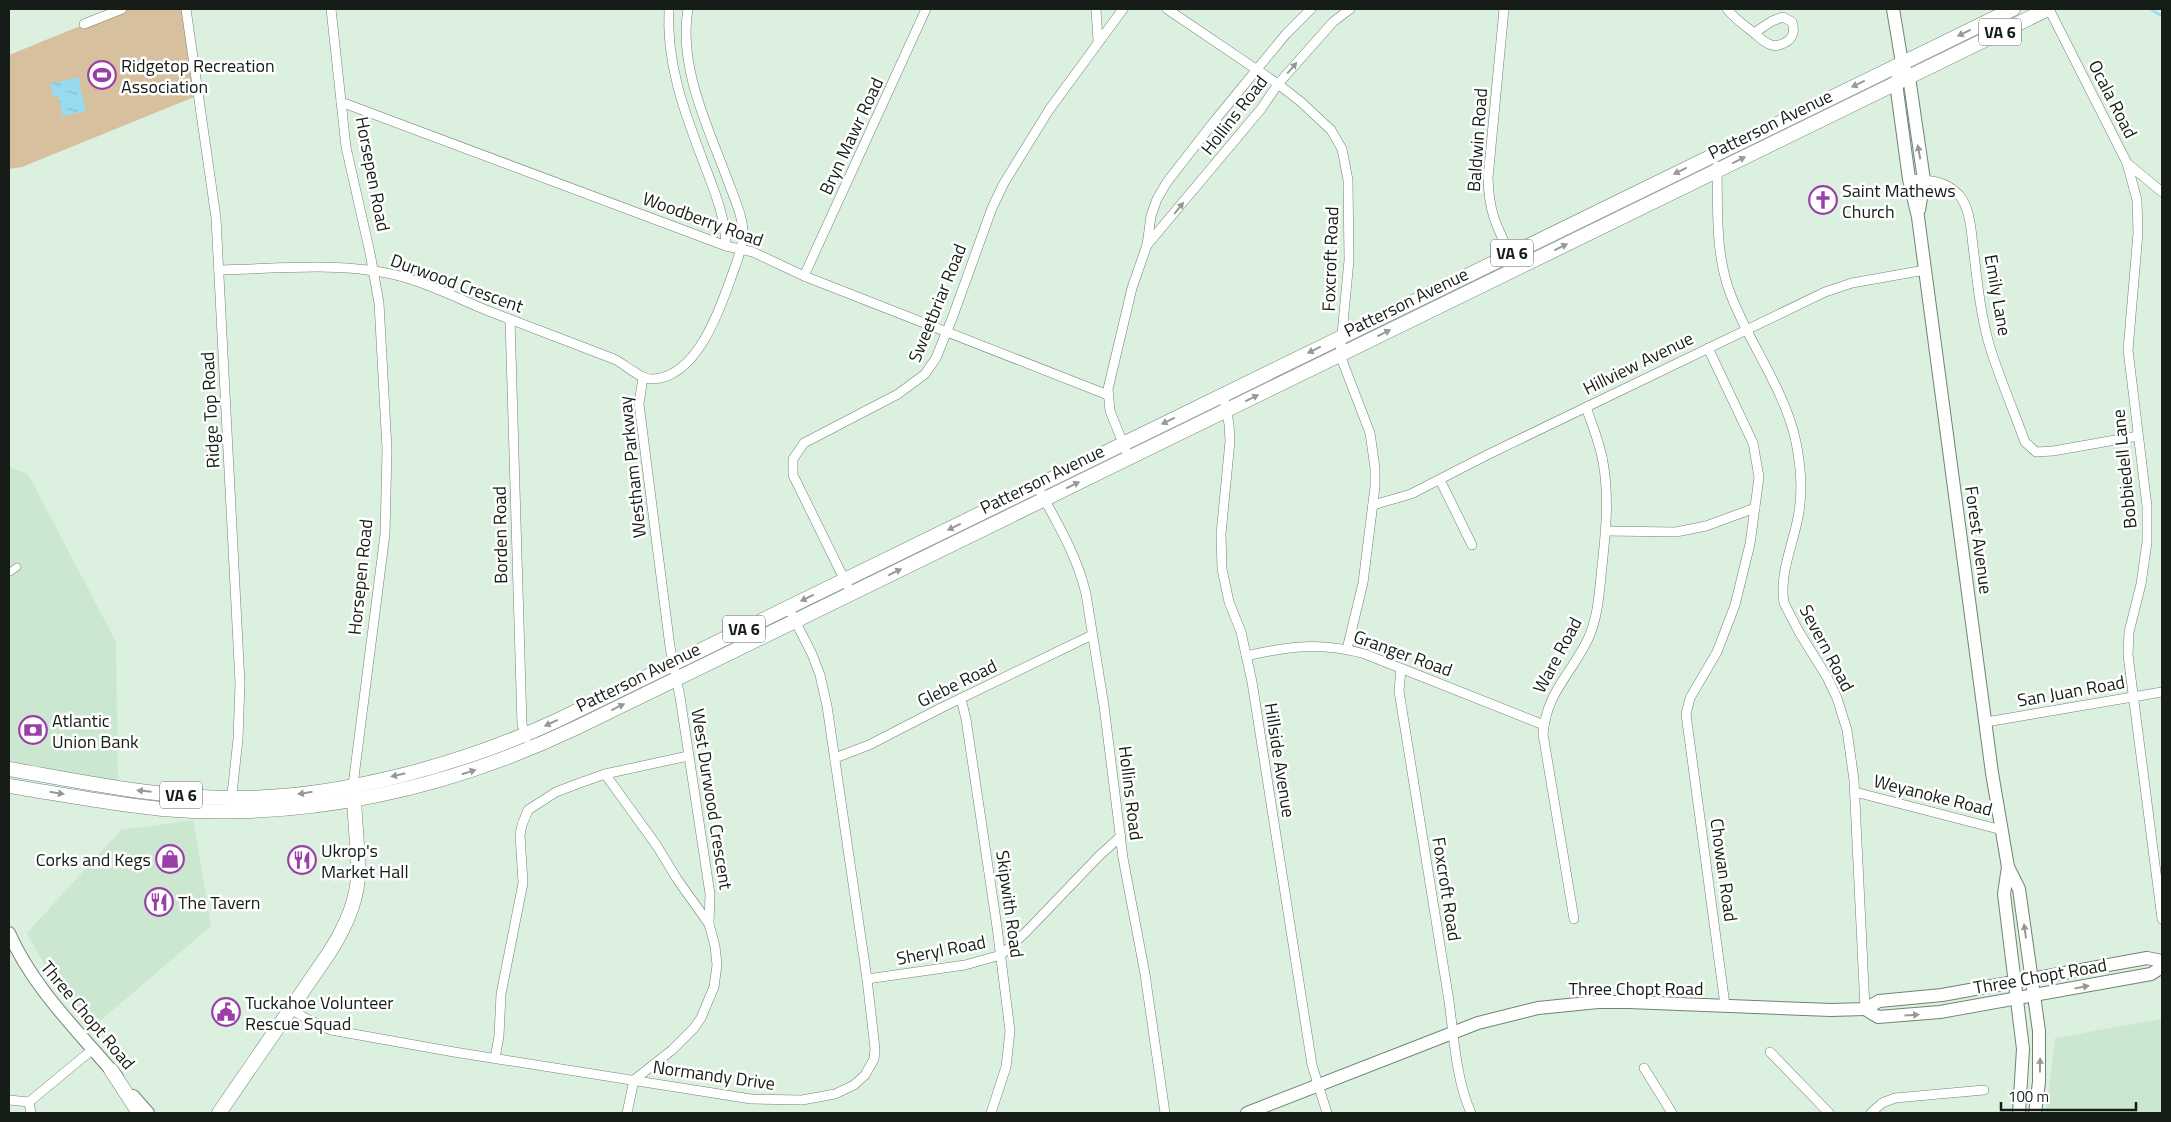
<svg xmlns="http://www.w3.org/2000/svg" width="2171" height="1122" font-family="'Titillium Web',sans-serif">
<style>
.built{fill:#cce7cf}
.green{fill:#d6c09e}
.water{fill:url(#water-ripples)}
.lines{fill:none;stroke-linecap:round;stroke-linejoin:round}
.stream{stroke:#96dbef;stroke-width:2.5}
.pedestrian-casing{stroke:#718473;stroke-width:8}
.minor-casing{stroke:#718473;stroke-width:10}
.secondary-casing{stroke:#718473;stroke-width:14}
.primary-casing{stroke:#718473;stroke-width:15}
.pedestrian{stroke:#fff;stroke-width:7}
.minor{stroke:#fff;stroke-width:9}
.secondary{stroke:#fff;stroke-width:12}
.primary{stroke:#fff;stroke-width:14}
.oneway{fill:#969996}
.labels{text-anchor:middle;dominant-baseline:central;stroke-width:5;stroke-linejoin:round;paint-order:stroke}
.shield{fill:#fff;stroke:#5b615c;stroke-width:1}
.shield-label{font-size:16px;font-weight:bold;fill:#151d16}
.poi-label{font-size:18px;fill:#151d16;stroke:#fff;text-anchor:start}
.street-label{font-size:18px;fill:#151d16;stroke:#fff}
</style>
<defs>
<pattern id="water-ripples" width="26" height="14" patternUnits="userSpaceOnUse" patternTransform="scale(1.25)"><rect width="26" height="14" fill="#96dbef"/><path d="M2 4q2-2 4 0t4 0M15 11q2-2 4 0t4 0" fill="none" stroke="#80bccc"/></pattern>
</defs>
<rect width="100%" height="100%" fill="#dbf0de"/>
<g class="built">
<path d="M9,467L28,474L116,642L118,782L9,762Z"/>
<path d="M193,820L211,926L94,1026L47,969L27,933L121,830Z"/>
<path d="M2162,1019V1113H2046L2055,1038Z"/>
</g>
<path class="green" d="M122,9H186L199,95L22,167L9,169V55Z"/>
<path class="water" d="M78,77L86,111L63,116L58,96H53L50,84Z"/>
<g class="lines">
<path class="stream" d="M2150,9L2162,16"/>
<defs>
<path id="pedestrian" d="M10,572L17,567"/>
<g id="minor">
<path d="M186,9L216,218L240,683L238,739L231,803"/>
<path d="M331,9L346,147L370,253L379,303L387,449L385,534L353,785"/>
<path d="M669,9C666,63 684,111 703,161C714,190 725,215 726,246"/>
<path d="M1096,9L1098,41"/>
<path d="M1167,9L1278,84L1301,102L1331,130L1342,149L1348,180L1349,260L1340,355L1370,433L1375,468V487L1363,583L1347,649"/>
<path d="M1504,9L1488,178C1489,214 1497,227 1512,258"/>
<path d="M1727,9C1735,19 1744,25 1754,33C1765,42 1773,52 1789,40C1795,34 1794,28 1792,22L1783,17L1772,21L1754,33"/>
<path d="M2049,9L2127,163L2162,192"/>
<path d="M84,24L122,9"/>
<path d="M341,102L726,246L753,252L804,276L1108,395"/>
<path d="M2127,163L2137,200L2138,233L2128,350L2147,506V542L2141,584L2129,632L2128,655L2162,919"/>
<path d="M1717,166C1718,208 1715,250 1729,290C1747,341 1785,389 1796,442C1801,467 1803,493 1798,517C1793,545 1779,574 1784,603L1799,632L1827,677L1837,698L1847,730L1854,780L1865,1009"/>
<path d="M1909,179C1928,180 1945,180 1959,195C1970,208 1971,229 1973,246C1977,279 1980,312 1989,344C1999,377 2013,409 2025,442L2036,452L2053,451L2138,436"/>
<path d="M1147,245L1261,109L1278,84L1333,22L1350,9"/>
<path d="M219,270C280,269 352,260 410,279C438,288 464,301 491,312C532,328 573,343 614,359C625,364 641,380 652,379C696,378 719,312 731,278C736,264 742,250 743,236C744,218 734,198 728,181C708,127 678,67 688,9"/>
<path d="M804,276L926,9"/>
<path d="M510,319L522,724L526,738"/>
<path d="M1708,348L1753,443L1759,477L1750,544L1735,605L1717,652L1690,698L1686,714L1725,1005"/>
<path d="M643,377L639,404L670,647L680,697L710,894L709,924"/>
<path d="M1223,395L1229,424L1230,441L1221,534L1222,569L1229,602L1241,632L1252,682L1312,1065L1327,1113"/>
<path d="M1129,458L1110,411L1108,389L1132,288L1147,245L1151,216L1157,199L1167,182L1216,119L1286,34L1311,9"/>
<path d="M1440,480L1472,545"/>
<path d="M1037,486C1056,521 1077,555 1086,594L1104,706L1123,858L1145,974L1165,1113"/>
<path d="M1373,505L1411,494L1489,454L1825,292L1852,283L1925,270"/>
<path d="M1606,531L1676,532L1706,526L1755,508"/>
<path d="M851,593L793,475V459L804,443L898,394L925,374L936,358L953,316L992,208L1004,183L1049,110L1123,9"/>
<path d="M1246,656C1289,646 1321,642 1365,654L1544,725"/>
<path d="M1401,669L1399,691L1449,1001C1454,1038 1456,1079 1471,1113"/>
<path d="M961,699L966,719L997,927L1010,1031L1006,1067L991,1113"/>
<path d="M1986,722L2162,692"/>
<path d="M835,758L869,745L941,708L1092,635"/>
<path d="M605,774L657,846L677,879L709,924L715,946L717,965L714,987L701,1018L694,1028L672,1050L634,1080L627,1113"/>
<path d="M1855,792L2002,830"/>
<path d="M1574,919L1543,734C1547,691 1571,675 1588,639C1597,620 1599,597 1601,576C1605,538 1610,500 1603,462C1600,443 1592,425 1586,407"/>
<path d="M867,979L965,965L1001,955L1025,933L1099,856L1121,836"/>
<path d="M291,1009L307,1019L331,1030L454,1052L751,1099L802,1100L835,1094L854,1085L865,1075L874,1059L875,1049L867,979L827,706L820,675L812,654L788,607"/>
<path d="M1770,1052L1829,1113"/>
<path d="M495,1058L499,1036L501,994L523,883L520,835L522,825L528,810L556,792L577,784L605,774L688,756"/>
<path d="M1644,1068L1672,1113"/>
<path d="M9,1100L29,1102"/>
<path d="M31,1113L29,1102L93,1049"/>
<path d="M1871,1113L1882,1103L1895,1098L1984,1090"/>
</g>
<g id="secondary">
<path d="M1893,9L1902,63L1909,77L1924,180L1919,210"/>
<path d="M1902,63L1896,83L1909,179L1918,217L1992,773L2008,867L2004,894L2023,1049L2019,1113"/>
<path d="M2008,867L2019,889L2039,1031V1082L2035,1113"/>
<path d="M9,933C33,988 79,1032 117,1077"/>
<path d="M1865,1009L1878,1017L1940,1012L2151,974L2162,967"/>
<path d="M133,1096L148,1113"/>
<path d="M1247,1113L1478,1023L1538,1008L1598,1002H1629L1831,1010L1865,1009L1879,1001L1942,995L2147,958L2162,961"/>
</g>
<g id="primary">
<path d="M9,769C83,782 158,798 233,798C338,799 464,764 558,720L2013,9"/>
<path d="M9,786C60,794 111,804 162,809C306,821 448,789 578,727L2048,9"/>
<path d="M111,1070L139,1113"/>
<path d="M219,1113L329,953C345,928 359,899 358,869C358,843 354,817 354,791"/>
</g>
</defs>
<use href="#pedestrian" class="pedestrian-casing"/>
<use href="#minor" class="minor-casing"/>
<use href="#secondary" class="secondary-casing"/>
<use href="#primary" class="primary-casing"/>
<use href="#pedestrian" class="pedestrian"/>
<use href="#minor" class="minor"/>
<use href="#secondary" class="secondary"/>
<use href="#primary" class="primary"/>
</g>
<defs><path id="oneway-solid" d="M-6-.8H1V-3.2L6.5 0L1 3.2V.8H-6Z" transform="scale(1.25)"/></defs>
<g class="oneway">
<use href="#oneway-solid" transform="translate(1964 33) rotate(154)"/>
<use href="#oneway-solid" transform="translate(1292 68) rotate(-49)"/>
<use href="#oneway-solid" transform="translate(1858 84) rotate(154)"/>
<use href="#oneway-solid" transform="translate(1919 152) rotate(-100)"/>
<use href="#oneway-solid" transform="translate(1739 160) rotate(-26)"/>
<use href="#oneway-solid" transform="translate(1680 171) rotate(154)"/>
<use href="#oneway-solid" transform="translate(1179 208) rotate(-51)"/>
<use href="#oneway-solid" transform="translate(1561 247) rotate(-26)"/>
<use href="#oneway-solid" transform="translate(1384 333) rotate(-26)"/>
<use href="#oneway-solid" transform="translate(1314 350) rotate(154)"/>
<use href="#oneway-solid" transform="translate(1252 398) rotate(-26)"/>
<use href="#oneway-solid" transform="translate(1168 421) rotate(154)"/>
<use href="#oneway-solid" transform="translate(1073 485) rotate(-26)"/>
<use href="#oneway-solid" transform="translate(954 527) rotate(154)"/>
<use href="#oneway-solid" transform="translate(895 572) rotate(-26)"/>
<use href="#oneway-solid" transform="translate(807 598) rotate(154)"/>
<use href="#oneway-solid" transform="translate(618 707) rotate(-26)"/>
<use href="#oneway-solid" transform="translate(551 723) rotate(155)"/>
<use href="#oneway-solid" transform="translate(469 772) rotate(-18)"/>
<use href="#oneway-solid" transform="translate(398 775) rotate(167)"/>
<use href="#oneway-solid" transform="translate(144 791) rotate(-174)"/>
<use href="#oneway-solid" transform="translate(57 793) rotate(9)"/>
<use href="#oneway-solid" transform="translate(305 793) rotate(171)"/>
<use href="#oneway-solid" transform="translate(2025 931) rotate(-98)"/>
<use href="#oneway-solid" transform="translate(2082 987) rotate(-11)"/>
<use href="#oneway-solid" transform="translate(1912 1015) rotate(-4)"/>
<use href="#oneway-solid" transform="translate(2040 1065) rotate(-89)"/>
</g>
<defs>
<symbol id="stadium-ring" viewBox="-11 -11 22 22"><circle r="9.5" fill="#fff" stroke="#9a3ea9" stroke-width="1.5"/><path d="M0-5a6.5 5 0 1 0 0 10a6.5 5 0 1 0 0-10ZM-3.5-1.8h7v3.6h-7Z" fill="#9a3ea9"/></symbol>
<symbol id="church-ring" viewBox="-11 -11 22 22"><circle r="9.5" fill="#fff" stroke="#9a3ea9" stroke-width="1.5"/><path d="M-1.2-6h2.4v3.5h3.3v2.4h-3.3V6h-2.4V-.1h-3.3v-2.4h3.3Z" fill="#9a3ea9"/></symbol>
<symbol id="bank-ring" viewBox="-11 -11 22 22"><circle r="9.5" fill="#fff" stroke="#9a3ea9" stroke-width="1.5"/><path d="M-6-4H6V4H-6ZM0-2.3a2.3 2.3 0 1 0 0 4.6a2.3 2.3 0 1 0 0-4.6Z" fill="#9a3ea9"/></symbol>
<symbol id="shop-ring" viewBox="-11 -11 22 22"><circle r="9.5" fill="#fff" stroke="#9a3ea9" stroke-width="1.5"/><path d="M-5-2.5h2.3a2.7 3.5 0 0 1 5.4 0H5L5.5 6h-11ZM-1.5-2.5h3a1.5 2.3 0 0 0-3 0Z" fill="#9a3ea9"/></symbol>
<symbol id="restaurant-ring" viewBox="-11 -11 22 22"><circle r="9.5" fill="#fff" stroke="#9a3ea9" stroke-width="1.5"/><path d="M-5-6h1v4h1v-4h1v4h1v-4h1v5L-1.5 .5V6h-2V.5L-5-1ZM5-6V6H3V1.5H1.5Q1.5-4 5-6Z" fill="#9a3ea9"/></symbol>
<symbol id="civic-ring" viewBox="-11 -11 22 22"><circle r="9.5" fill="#fff" stroke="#9a3ea9" stroke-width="1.5"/><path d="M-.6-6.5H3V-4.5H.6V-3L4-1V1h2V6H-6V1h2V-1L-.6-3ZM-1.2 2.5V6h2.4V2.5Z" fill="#9a3ea9"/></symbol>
</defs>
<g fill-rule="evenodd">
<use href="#stadium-ring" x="86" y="59" width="32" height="32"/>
<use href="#church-ring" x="1807" y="184" width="32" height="32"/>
<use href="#bank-ring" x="17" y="714" width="32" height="32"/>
<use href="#shop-ring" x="154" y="843" width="32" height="32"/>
<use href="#restaurant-ring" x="286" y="844" width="32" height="32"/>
<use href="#restaurant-ring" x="143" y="886" width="32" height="32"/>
<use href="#civic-ring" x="210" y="996" width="32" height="32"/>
</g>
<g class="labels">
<g class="shield">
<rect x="1979" y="18.5" width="42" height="27" rx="4"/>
<rect x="1491" y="239.5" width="42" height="27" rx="4"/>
<rect x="723" y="615.5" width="42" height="27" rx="4"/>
<rect x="160" y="781.5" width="42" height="27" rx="4"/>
</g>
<g class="shield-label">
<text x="2000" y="32">VA 6</text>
<text x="1512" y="253">VA 6</text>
<text x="744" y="629">VA 6</text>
<text x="181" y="795">VA 6</text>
</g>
<g class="poi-label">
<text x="121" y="65">Ridgetop Recreation<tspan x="121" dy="21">Association</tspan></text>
<text x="1842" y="190">Saint Mathews<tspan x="1842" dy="21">Church</tspan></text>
<text x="52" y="720">Atlantic<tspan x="52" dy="21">Union Bank</tspan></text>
<text x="321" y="850">Ukrop's<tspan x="321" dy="21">Market Hall</tspan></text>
<text x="151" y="859" text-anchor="end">Corks and Kegs</text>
<text x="178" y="902">The Tavern</text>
<text x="245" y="1002">Tuckahoe Volunteer<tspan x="245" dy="21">Rescue Squad</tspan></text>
</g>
<g class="street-label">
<text transform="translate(2113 99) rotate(63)">Ocala Road</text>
<text transform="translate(1234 115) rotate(-52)">Hollins Road</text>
<text transform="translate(1770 124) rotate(-26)">Patterson Avenue</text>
<text transform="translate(851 136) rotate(-65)">Bryn Mawr Road</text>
<text transform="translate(1477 140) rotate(-86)">Baldwin Road</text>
<text transform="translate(373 174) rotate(79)">Horsepen Road</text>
<text transform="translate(703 219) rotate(20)">Woodberry Road</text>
<text transform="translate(1330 259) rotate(-88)">Foxcroft Road</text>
<text transform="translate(457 283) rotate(20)">Durwood Crescent</text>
<text transform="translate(1998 295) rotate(80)">Emily Lane</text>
<text transform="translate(1406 302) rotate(-26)">Patterson Avenue</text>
<text transform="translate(937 303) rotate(-68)">Sweetbriar Road</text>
<text transform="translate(1638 363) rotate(-26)">Hillview Avenue</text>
<text transform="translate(210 410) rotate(-93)">Ridge Top Road</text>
<text transform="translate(632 467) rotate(-96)">Westham Parkway</text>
<text transform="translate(2124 469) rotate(-96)">Bobbiedell Lane</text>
<text transform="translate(1042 479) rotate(-26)">Patterson Avenue</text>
<text transform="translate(500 535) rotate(-91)">Borden Road</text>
<text transform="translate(1979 540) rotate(82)">Forest Avenue</text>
<text transform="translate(360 577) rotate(-84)">Horsepen Road</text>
<text transform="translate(1827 648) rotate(62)">Severn Road</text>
<text transform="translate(1403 653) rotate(20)">Granger Road</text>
<text transform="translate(1557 655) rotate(-62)">Ware Road</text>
<text transform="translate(638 677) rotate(-26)">Patterson Avenue</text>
<text transform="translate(957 683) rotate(-26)">Glebe Road</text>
<text transform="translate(2071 691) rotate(-10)">San Juan Road</text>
<text transform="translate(1280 760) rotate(81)">Hillside Avenue</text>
<text transform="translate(1131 793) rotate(83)">Hollins Road</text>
<text transform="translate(1933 795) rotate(14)">Weyanoke Road</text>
<text transform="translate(712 799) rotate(81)">West Durwood Crescent</text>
<text transform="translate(1724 870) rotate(82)">Chowan Road</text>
<text transform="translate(1447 889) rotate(81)">Foxcroft Road</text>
<text transform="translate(1010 904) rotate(82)">Skipwith Road</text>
<text transform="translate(941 950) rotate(-11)">Sheryl Road</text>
<text transform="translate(2040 976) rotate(-10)">Three Chopt Road</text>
<text x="1636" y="988">Three Chopt Road</text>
<text transform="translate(88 1015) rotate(50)">Three Chopt Road</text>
<text transform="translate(714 1075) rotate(8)">Normandy Drive</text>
</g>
</g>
<rect width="2171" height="1122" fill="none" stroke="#151d16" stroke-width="20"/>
<path d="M2001 1102v8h135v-8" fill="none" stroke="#151d16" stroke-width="2.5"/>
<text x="2008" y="1102" font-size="15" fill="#151d16" stroke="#ffffff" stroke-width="4" paint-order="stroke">100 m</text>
</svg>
